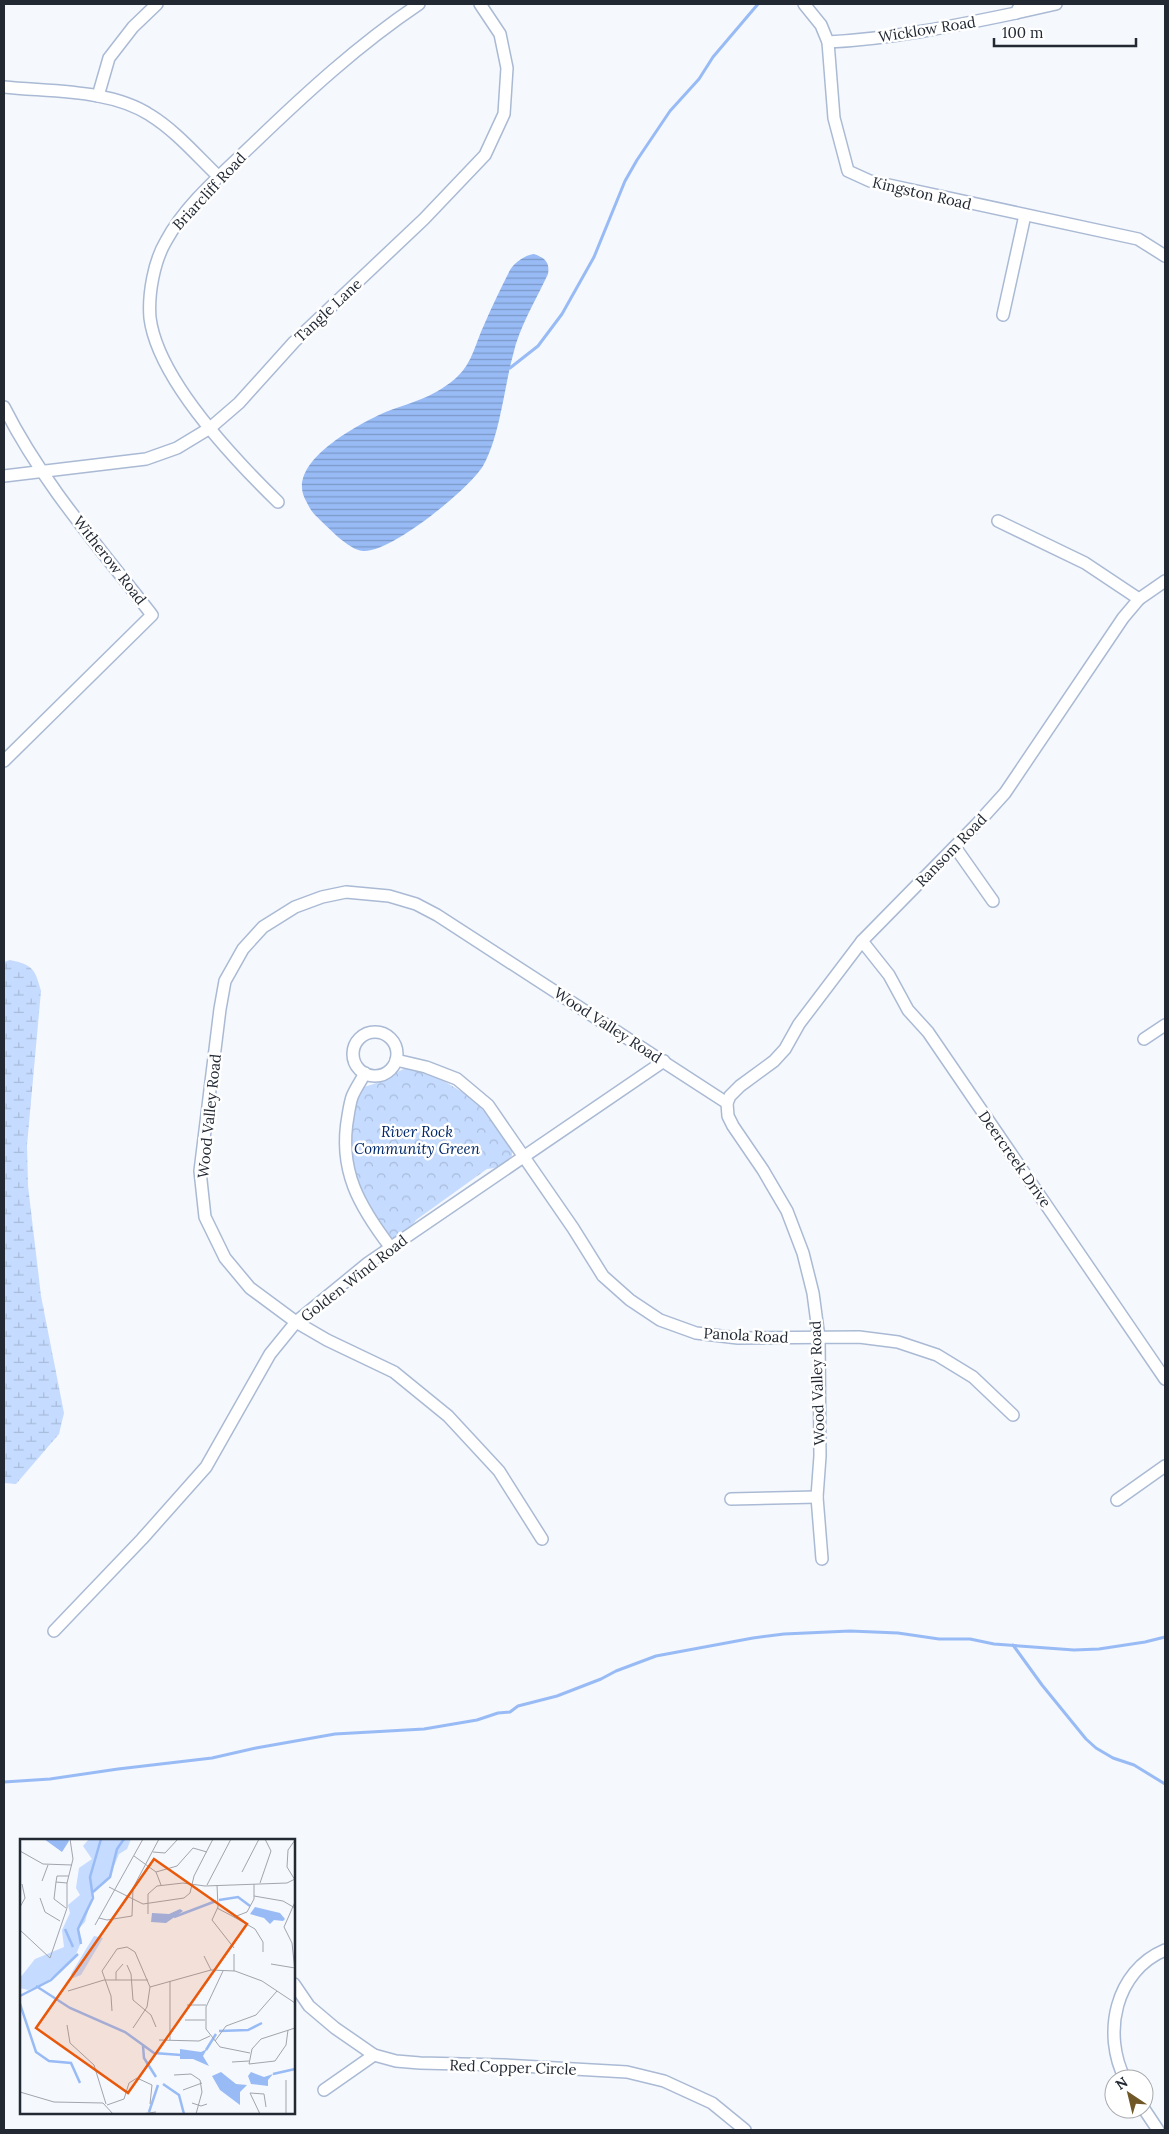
<svg xmlns="http://www.w3.org/2000/svg" width="1169" height="2134" font-family="Lora,serif">
<style>
.wetland{fill:url(#wetland-marsh)}
.park{fill:url(#park-crowns)}
.water{fill:url(#water-rules)}
.lines{fill:none;stroke-linecap:round;stroke-linejoin:round}
.stream{stroke:#98bbf6;stroke-width:3}
.minor-casing{stroke:#aabad4;stroke-width:14}
.minor{stroke:#fff;stroke-width:11}
.labels{text-anchor:middle;dominant-baseline:central;stroke-width:5;stroke-linejoin:round;paint-order:stroke}
.street-label{font-size:15px;fill:#222933;stroke:#fff}
.park-label{font-size:15px;font-style:italic;fill:#02296a;stroke:#fff}
.inset-river{fill:none;stroke:#98bbf6;stroke-width:2.5}
.inset-road{fill:none;stroke:#a1a5ac;stroke-width:1}
.view{fill:#e8590c;fill-opacity:0.15;stroke:#e8590c;stroke-width:2.5}
.inset-edge{fill:none;stroke:#222933;stroke-width:2.5}
</style>
<defs>
<pattern id="wetland-marsh" width="20" height="14" patternUnits="userSpaceOnUse" patternTransform="scale(1.25)"><rect width="20" height="14" fill="#c5dbff"/><path d="M1 5h8M5 5V1M11 12h8M15 12V8" fill="none" stroke="#a9bcdb"/></pattern>
<pattern id="park-crowns" width="20" height="18" patternUnits="userSpaceOnUse" patternTransform="scale(1.25)"><rect width="20" height="18" fill="#c5dbff"/><path d="M2 6a3 3 0 1 1 6 0M12 15a3 3 0 1 1 6 0" fill="none" stroke="#a9bcdb"/></pattern>
<pattern id="water-rules" width="6" height="5" patternUnits="userSpaceOnUse" patternTransform="scale(1.25)"><rect width="6" height="5" fill="#98bbf6"/><path d="M0 2.5h6" fill="none" stroke="#7c98c8"/></pattern>
</defs>
<rect width="100%" height="100%" fill="#f5f8fd"/>
<path class="wetland" d="M10,960C33,965 35,969 41,991L27,1145L28,1186L41,1296L64,1413L59,1434L16,1484L4,1483V962Z"/>
<path class="park" d="M406,1068L439,1078L477,1101L512,1149V1156C505,1164 499,1168 487,1169L416,1220C410,1229 403,1239 391,1238C361,1204 340,1154 355,1108C357,1101 361,1094 364,1087L389,1079L397,1072Z"/>
<path class="water" d="M534,254C545,258 550,262 548,274C536,300 519,327 513,355C504,388 500,436 483,466C469,489 391,553 363,551C348,550 326,525 315,515C310,510 308,504 305,499C287,463 354,427 379,415C398,406 419,402 436,392C443,388 452,382 458,376C472,363 476,342 484,325C492,306 501,288 510,270C515,262 525,255 534,254Z"/>
<g class="lines">
<g class="stream">
<path d="M510,368L538,346L562,314L594,257L625,181L637,160L670,111L699,79L713,57L758,4"/>
<path d="M1013,1645L1042,1685L1086,1739L1096,1748L1113,1758L1134,1765L1165,1784"/>
<path d="M4,1782L50,1779L118,1769L212,1758L256,1748L335,1734L424,1729L477,1720L498,1713L510,1712L518,1706L557,1696L601,1679L616,1671L656,1656L753,1638L784,1634L850,1631L898,1633L939,1639H970L994,1644L1074,1650L1099,1649L1145,1642L1165,1637"/>
</g>
<defs>
<g id="minor">
<path d="M804,4L821,25L828,42L834,118L848,171L870,181L1138,239L1165,256"/>
<path d="M1016,13L1056,4"/>
<path d="M828,42C891,39 954,26 1016,13L1021,4"/>
<path d="M4,87C50,92 110,89 150,115C176,131 197,156 219,177"/>
<path d="M98,96L109,58L133,27L157,4"/>
<path d="M1003,315L1025,215"/>
<path d="M4,407C42,483 100,548 152,615L4,761"/>
<path d="M4,476L146,459L177,448L210,428L239,403L294,342L424,219L485,155L504,114L507,68L500,34L480,4"/>
<path d="M278,502C234,459 158,380 150,318C148,294 154,261 166,241C186,204 222,174 252,145C305,94 358,45 419,4"/>
<path d="M998,521L1085,563L1139,599"/>
<path d="M955,847L993,901"/>
<path d="M862,941L889,975L908,1010L928,1032L1165,1379"/>
<circle cx="375" cy="1054" r="22"/>
<path d="M1144,1039L1165,1025"/>
<path d="M396,1060L426,1067L457,1079L488,1105L573,1228L603,1276L630,1300L660,1320L696,1333L738,1338L859,1337L898,1342L937,1355L973,1377L1013,1415"/>
<path d="M365,1073C361,1081 355,1089 352,1097C350,1103 349,1110 348,1116C338,1170 359,1206 391,1248"/>
<path d="M731,1499L817,1497"/>
<path d="M1117,1500L1165,1466"/>
<path d="M542,1539L499,1471L448,1416L394,1372L327,1340L296,1322L250,1288L225,1258L205,1217L200,1171L220,1009L225,981L243,949L263,927L295,907L322,897L346,892L389,896L416,904L437,915L727,1103"/>
<path d="M822,1559L817,1497L820,1456L819,1338L813,1293L803,1253L787,1211L763,1170L733,1126L728,1116L727,1103L730,1096L740,1086L774,1061L785,1049L799,1024L862,941L976,825L1005,793L1123,618L1139,599L1165,581"/>
<path d="M54,1631L142,1539L206,1467L270,1354L296,1322L368,1263L664,1061"/>
<path d="M294,1984L309,2006L335,2028L374,2055L396,2061L420,2063L504,2065L627,2072L664,2081L712,2103L745,2130"/>
<path d="M1125,2079C1102,2034 1115,1971 1165,1950"/>
<path d="M324,2090L374,2055"/>
<path d="M1144,2109L1158,2130"/>
</g>
</defs>
<use href="#minor" class="minor-casing"/>
<use href="#minor" class="minor"/>
</g>
<g class="labels">
<g class="street-label">
<text transform="translate(927 29) rotate(-9)">Wicklow Road</text>
<text transform="translate(209 191) rotate(-47)">Briarcliff Road</text>
<text transform="translate(922 193) rotate(13)">Kingston Road</text>
<text transform="translate(328 310) rotate(-43)">Tangle Lane</text>
<text transform="translate(110 560) rotate(52)">Witherow Road</text>
<text transform="translate(951 850) rotate(-46)">Ransom Road</text>
<text transform="translate(608 1025) rotate(33)">Wood Valley Road</text>
<text transform="translate(209 1116) rotate(-84)">Wood Valley Road</text>
<text transform="translate(1015 1159) rotate(55)">Deercreek Drive</text>
<text transform="translate(354 1278) rotate(-38)">Golden Wind Road</text>
<text transform="translate(746 1335) rotate(3)">Panola Road</text>
<text transform="translate(817 1383) rotate(-92)">Wood Valley Road</text>
<text transform="translate(513 2067) rotate(2)">Red Copper Circle</text>
</g>
<g class="park-label">
<text x="417" y="1131">River Rock<tspan x="417" dy="17">Community Green</tspan></text>
</g>
</g>
<g transform="translate(20 1839)">
<rect width="275" height="275" fill="#f5f8fd"/>
<path d="M111,0L107,10L99,15L89,39L73,53L65,83L58,90L62,101L54,120L25,144L8,151L0,149V139L15,120L44,108L42,91L50,74L48,66L60,56L56,49L59,29L72,20L63,7L69,0ZM74,97L83,99L61,136L53,139L51,135Z" fill="#c5dbff"/>
<path d="M24,0H48L49,2L42,13ZM235,68L260,74L265,80L263,82L254,81L250,85L244,79L230,75ZM160,70L163,72L146,84L131,83L132,74L149,75ZM160,210L181,213L187,210L183,217L189,227L173,220H160ZM201,233L216,245L227,246L220,253V266L200,251L192,237ZM231,233L244,238L253,235L248,241V247L231,245L228,237Z" fill="#98bbf6"/>
<path class="inset-river" d="M73,53L90,38L97,10L104,0M199,61L218,58L230,67M154,78L196,62M45,90L53,108M61,105L58,90L73,59L70,38L81,0M16,147L50,169L105,193L134,214L161,216M0,157L31,141L58,115M0,165L16,213L29,222L51,224L60,244M199,192L228,191L242,184M123,207L124,219L136,238M186,211L196,195M253,235L275,230M143,245L159,256L164,275M129,273L138,246"/>
<path class="inset-road" d="M0,12L23,25L52,26M133,13L145,14L158,0M114,17L136,33L141,46M136,33L157,27L173,9L187,13M222,33L239,0M275,41L267,28L268,11L275,1M22,42L28,26M36,43L37,37H49M240,44L251,12L245,0M187,46L211,0M197,46L198,68L192,81L214,109M89,48L123,65L164,59L170,54L174,37L193,0M234,57L263,62L275,69M20,59L25,73L40,82M275,63L264,88L272,104L275,132M0,68L5,59L2,45M46,69L34,60L36,43L47,44M197,69L214,78L227,73L234,60V45M128,75V55L137,47L163,44L185,47L267,44L275,40M214,78L235,90L243,103V113M79,79L87,81L112,77L113,49L139,0M75,86L123,0M0,91L30,119L47,69V44L53,20L50,0M184,117L191,131M251,125L275,129M107,126L111,135L113,161L131,176L136,188M203,132L186,168V190L200,208L230,214M214,132V115M96,141V133L103,125M48,152L84,141H128M167,166H186M92,172L91,157L82,132L97,110L107,108L115,113L130,148M165,181H185M47,186L50,204L74,226L86,265M113,189L127,168L130,148L191,131L215,132L242,142L275,164M139,201L179,202L190,197M150,201V142M195,202L206,187L236,176L257,152M212,223L229,222M229,225L232,210L241,200L275,189M229,225L255,222L266,206L268,191M154,236L171,235L180,241L182,253L176,275M163,251L182,244M0,253L34,263L83,264L93,275M172,264L181,267L187,265M87,266L104,260L109,244L117,239L132,246L130,265M121,275L136,273M240,275L230,254L244,255L246,268M266,275V241"/>
<path class="view" d="M134,20L227,85L108,254L16,189Z"/>
<rect width="275" height="275" class="inset-edge"/>
</g>
<rect width="1169" height="2134" fill="none" stroke="#222933" stroke-width="10"/>
<g transform="translate(1129 2094) rotate(325)"><circle r="24" fill="#ffffff" stroke="#a7a9ad"/>
<path d="M0-4L9 19L0 12L-9 19Z" fill="#705728"/>
<text y="-8" font-size="14" font-weight="bold" text-anchor="middle" fill="#222933">N</text>
</g>
<path d="M994 38v8h142v-8" fill="none" stroke="#222933" stroke-width="2.5"/>
<text x="1002" y="38" font-size="15" fill="#222933" stroke="#ffffff" stroke-width="4" paint-order="stroke">100 m</text>
</svg>
